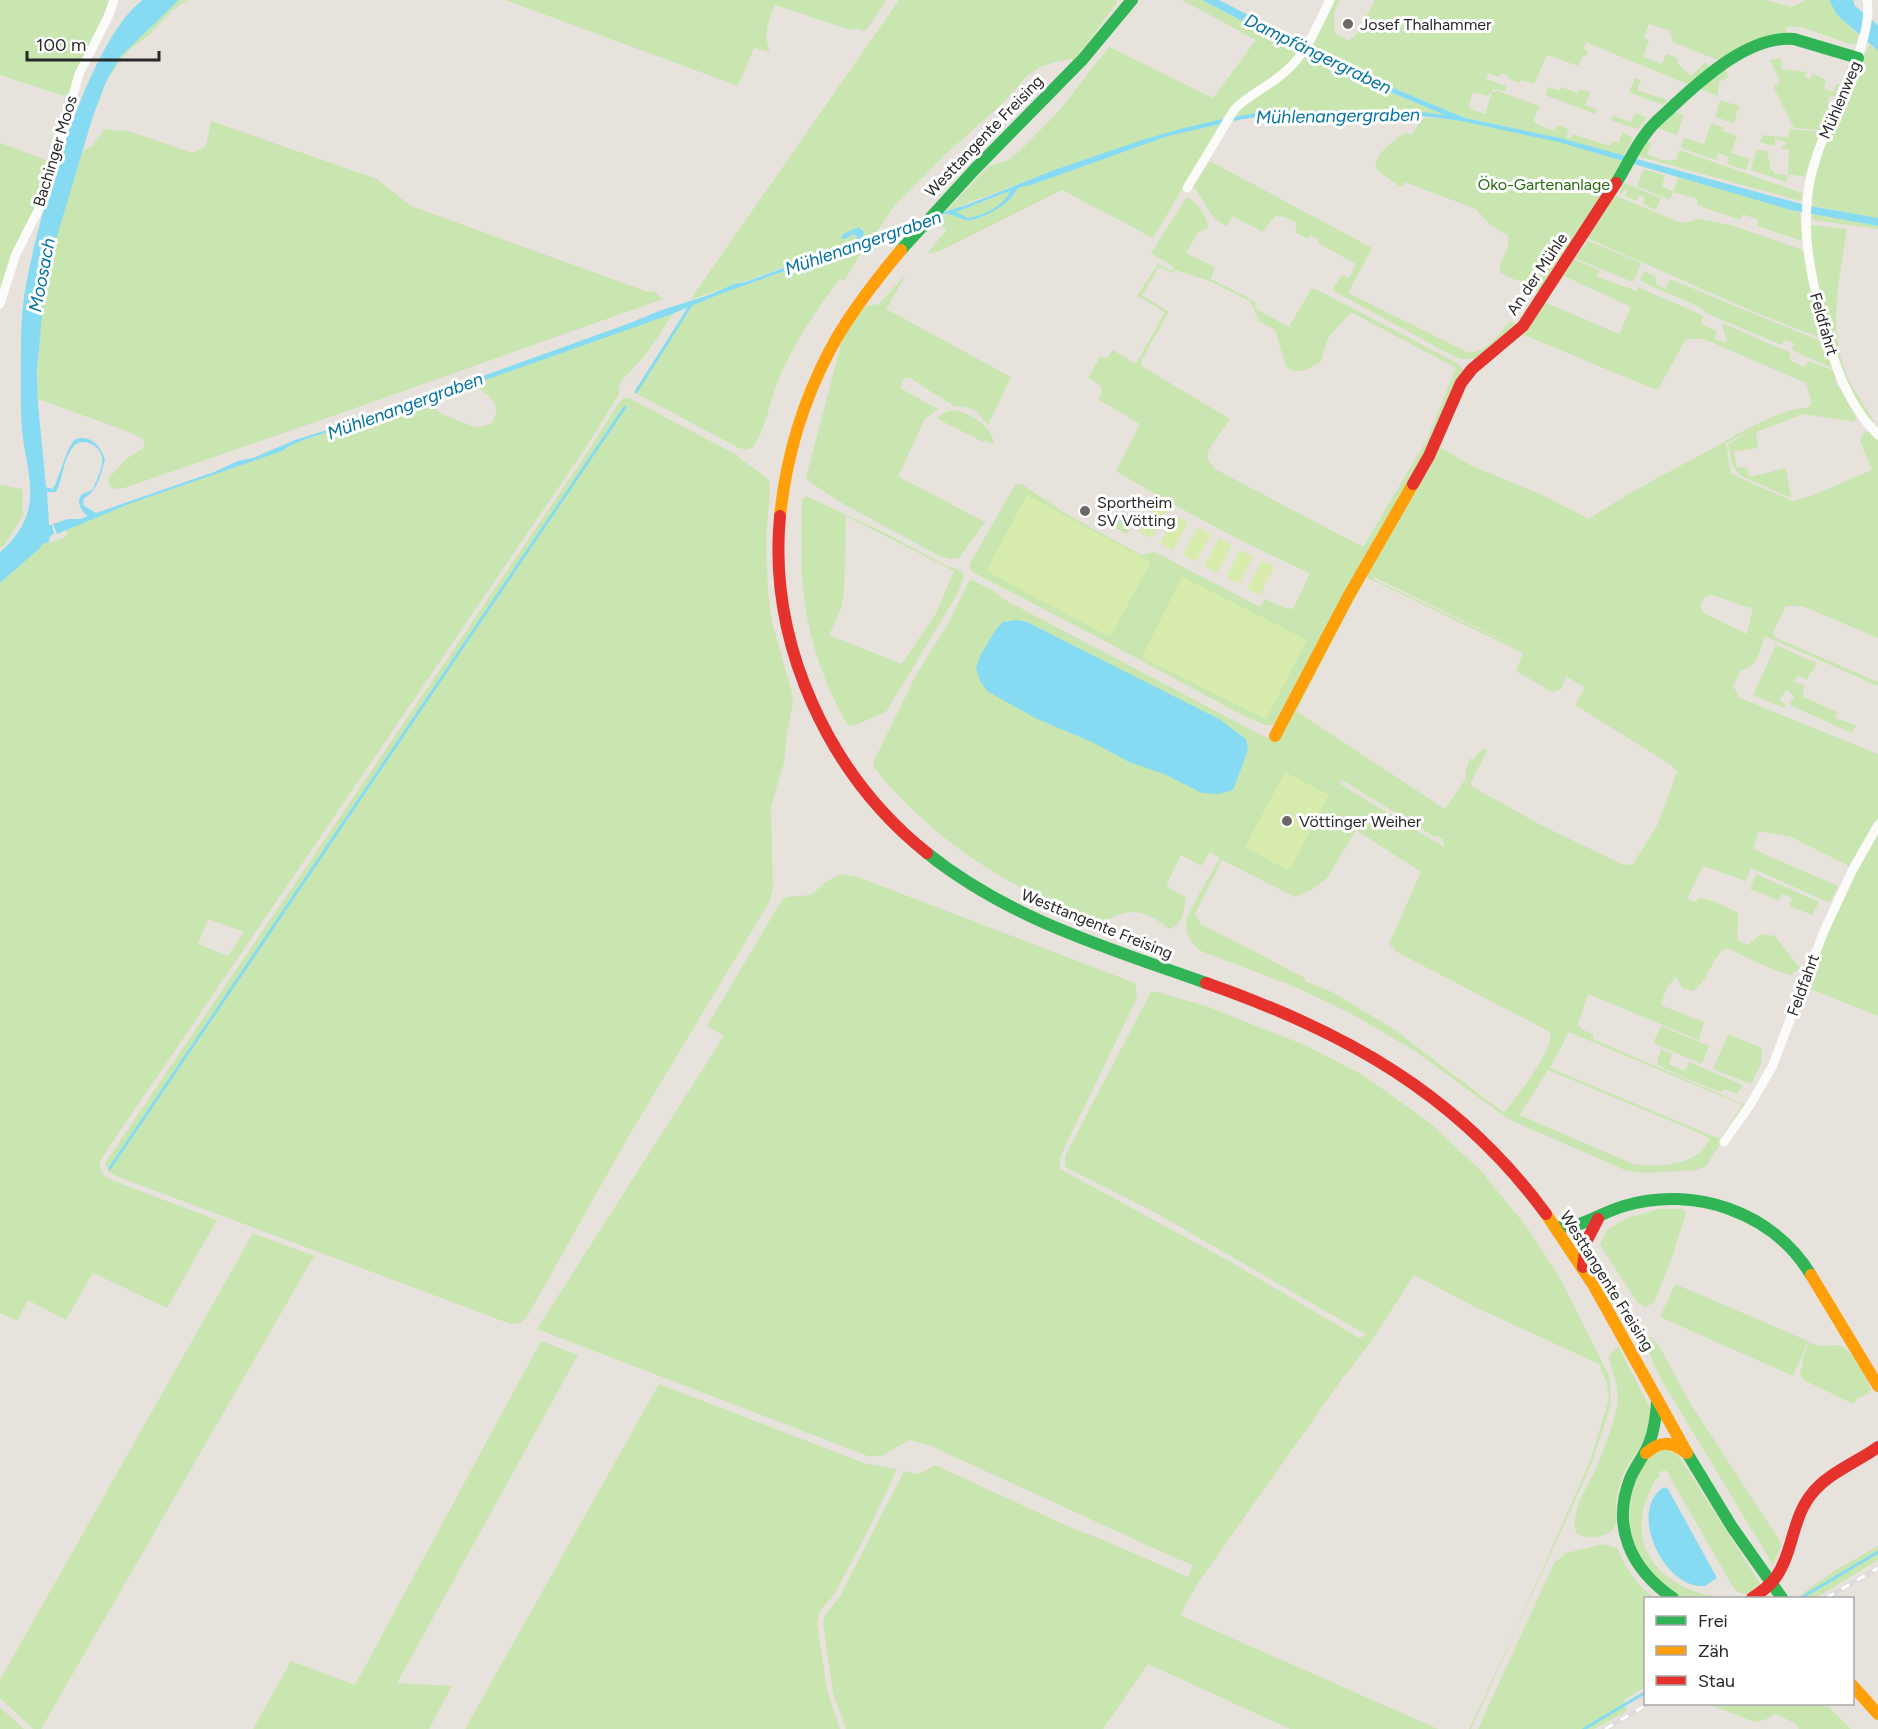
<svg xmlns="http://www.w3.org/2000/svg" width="1878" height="1729" font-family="Figtree,sans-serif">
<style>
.green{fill:#c9e6b1;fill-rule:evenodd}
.pitch{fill:#d7ebad}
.water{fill:#86dbf2;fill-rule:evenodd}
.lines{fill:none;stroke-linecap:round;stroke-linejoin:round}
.stream{stroke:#86dbf2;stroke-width:3}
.street{stroke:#fbfbfa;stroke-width:9}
.fast{stroke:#30b455;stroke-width:12}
.slow{stroke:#ff9f0a;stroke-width:12}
.jam{stroke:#e5322d;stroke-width:12}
.rail-casing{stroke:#dcdcde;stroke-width:5}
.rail{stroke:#fff;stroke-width:3;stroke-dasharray:9;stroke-linecap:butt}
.poi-dot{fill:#6b6967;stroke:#fff;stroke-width:2}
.labels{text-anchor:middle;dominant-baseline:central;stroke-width:6;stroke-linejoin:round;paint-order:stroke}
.poi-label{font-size:16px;fill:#282828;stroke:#fff;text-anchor:start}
.street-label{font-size:16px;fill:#282828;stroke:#fff}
.park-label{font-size:16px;fill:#286b11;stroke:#fff}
.water-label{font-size:18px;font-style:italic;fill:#0072a4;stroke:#fff}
</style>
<rect width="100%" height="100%" fill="#e7e2dc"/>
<g class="green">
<path d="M0,0H110L67,97L0,75Z"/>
<path d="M179,0H187L173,10L149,35L133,47L121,59L106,82L120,57Z"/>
<path d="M505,0H887L867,29L863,32L859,28L850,30L775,5C768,21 763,35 770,52L754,48L738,86Z"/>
<path d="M899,0H1118L1090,40L1074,59L1058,61L1040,67L1028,75L1002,104L948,152L895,205L876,233L865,239L863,237L862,228L845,239L854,234L857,236L856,242L690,300Z"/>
<path d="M1182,0H1202L1298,51L1291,62L1231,108L1222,119L1180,129L1145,139L1054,170L945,212L989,166L1008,160L1020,151L1058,112L1109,47L1213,98L1256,40Z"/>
<path d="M1334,0H1339L1334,14L1335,33L1348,41L1356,35L1375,0H1767L1792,7L1806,0H1829L1837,15L1858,35L1857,43L1850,44L1801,27H1786V34L1720,61L1673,42L1670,31L1649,24L1644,38L1649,40L1643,57L1662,64L1666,54L1678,58V64L1691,76L1705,62L1711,67L1689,85L1586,42L1584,49L1588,51L1587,55L1582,57L1578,66L1547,55L1534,84L1521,80L1520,83L1508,79V76L1501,73L1499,77L1488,73L1486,79L1506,86L1505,91L1493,89L1488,96L1473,92L1468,108L1485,114L1492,92L1498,91L1539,106L1533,121L1539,125L1554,131L1557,125L1569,129L1566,137L1571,138L1573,134L1610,146L1612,141L1619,143L1622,132L1633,138L1623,156L1560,138L1465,118L1343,67L1310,48Z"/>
<path d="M1869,45L1878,51V218L1813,206L1811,188L1827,139Z"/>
<path d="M1305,54L1362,81L1448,116C1403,109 1359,110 1314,111C1288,112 1262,113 1236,116L1240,108Z"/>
<path d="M1781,58V69L1806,72L1805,77L1810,79L1812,73L1826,80L1824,89L1833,92L1836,84L1840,85L1834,97L1830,96L1827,102L1830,103L1820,130L1794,128L1773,86L1780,82L1770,60Z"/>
<path d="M1725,67L1728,77L1719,82L1718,96L1702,90L1701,87Z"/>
<path d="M1635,78L1641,80L1637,90L1667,100L1663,105L1629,92Z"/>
<path d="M1548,87L1559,91L1561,87L1578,93L1580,89L1590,92L1585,105L1597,110L1595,114L1545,95Z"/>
<path d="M1720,100L1739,106L1734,123L1715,117Z"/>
<path d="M1674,112L1684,115L1677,135L1657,128Z"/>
<path d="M1635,113L1647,118L1637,129L1611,120L1613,116L1631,122Z"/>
<path d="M1426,118C1490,120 1561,142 1623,161L1540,293C1529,280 1513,282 1500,272C1498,260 1510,253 1508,236L1489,224L1476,209L1404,182V185L1401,187L1378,171L1375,164C1380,150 1392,141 1405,133L1412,135L1421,120Z"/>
<path d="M211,121L377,179L411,206L648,292L654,291L663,299L350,410L124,488L113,489L109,485L108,479L125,460L145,447L143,439L129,432L38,399C37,364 39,329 44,294C50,245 68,198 82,152L92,146L105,129L132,132L192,153L206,146Z"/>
<path d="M1711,123L1724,128L1723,131L1737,136L1731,153L1750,159L1746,170L1727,164L1729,157L1719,153L1716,160L1681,148L1684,138L1704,144Z"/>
<path d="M1221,124L1153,238L1062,190L940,251L927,254L947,229L935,223C955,203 954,223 973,220C985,218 997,209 1006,203C1011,199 1014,193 1018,188L1034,184L1168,136Z"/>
<path d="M1790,129L1820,132L1805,177L1788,174L1789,149H1782V145H1786V142L1775,139V146L1759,142L1764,135L1788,138Z"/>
<path d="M1644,141L1651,143L1647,154L1662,160H1676L1679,150L1802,193L1801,201L1634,155Z"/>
<path d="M0,143L52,162L40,198L0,297Z"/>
<path d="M1759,150L1767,151L1771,170L1774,171V174L1787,175V182L1751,170L1756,151Z"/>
<path d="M1210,161L1372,248L1348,293L1467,352C1485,355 1499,334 1510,321L1518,325L1475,359H1461L1442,350L1332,290L1342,275L1349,278L1356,264L1318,243L1319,240L1311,235L1308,239L1295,232L1297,223L1285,217L1275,216L1262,232L1233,216L1227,226C1210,220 1205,200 1193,186Z"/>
<path d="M1644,169L1665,175L1662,186L1673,192L1679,176L1800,212L1802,241L1757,226L1758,220L1743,214L1740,220L1697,205V199L1673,192L1670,200L1637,186Z"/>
<path d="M1624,183L1661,198L1656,210L1643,204L1645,198L1639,195L1637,201L1625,196L1628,190L1625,189L1622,194L1619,193Z"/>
<path d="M1011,191C1004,206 984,216 968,218L955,212Z"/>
<path d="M1614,195L1674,220L1683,223L1699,219L1731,225L1803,250L1823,339L1752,311L1587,238Z"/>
<path d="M1187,197C1198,204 1205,212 1208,226L1206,229L1198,232L1186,253L1215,267L1211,279L1256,302L1255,308L1289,327L1311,289H1316L1455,362L1462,368L1463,371L1428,450L1374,539L1277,725H1265L1244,716L1101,639L976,574L972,572L969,565L1015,485L1022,484L1063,512L1141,555L1155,552L1260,607L1265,599L1285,608L1293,609L1310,573C1244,544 1178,508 1116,471L1140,424L1099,400L1102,391L1100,385L1088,378L1100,357L1107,358L1113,350L1136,364L1165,312L1137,296L1158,264L1171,271L1174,267L1151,253ZM1159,267L1172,273L1175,270L1210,281L1250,301L1259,321L1275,330L1286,367L1293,371H1302L1316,365L1321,361L1328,338L1351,312L1456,368L1428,438L1363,547L1215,469L1208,459V451L1230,419L1143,367L1141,361L1169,312L1142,295Z"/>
<path d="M1811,214L1878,226V229L1813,220Z"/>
<path d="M1811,225L1847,229C1839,282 1827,328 1848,379C1853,390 1878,425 1878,431L1862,413L1840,367L1817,286L1809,231Z"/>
<path d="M1586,240L1641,263L1633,282L1579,260L1575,257L1585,245Z"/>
<path d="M868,242L844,281L840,278C817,310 794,342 779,378C770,398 766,431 752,448L745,450L737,447L639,395L635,390L693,305L720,294Z"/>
<path d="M1572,259L1599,270L1597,277L1637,291L1638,287L1704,316L1701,324L1717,331L1715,339L1727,343L1722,323L1791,353L1789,360L1805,367L1808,361L1833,370L1836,383L1856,414L1855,422L1804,414L1756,432L1758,448L1734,451L1737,468L1747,467L1749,477L1786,468L1791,498L1739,475L1732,464L1728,444L1754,429L1726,443L1731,474L1793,501L1811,496L1872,470L1860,441L1864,432H1869L1878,440V638L1802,606H1786L1773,632L1776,638L1878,682V686L1765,636C1759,651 1759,666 1741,670L1733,686L1740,698L1878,754V817L1849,866L1791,837L1759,831L1753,849L1838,886L1830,903L1751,868L1746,881L1703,866L1687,899L1694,902L1700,898L1710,900L1735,911L1738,914L1737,940L1748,945L1761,934L1775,936L1800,968L1791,975L1774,970L1726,948C1710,958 1710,981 1692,991L1682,988L1676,976L1667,988L1661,1003L1663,1006L1704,1022L1699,1040L1588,994L1578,1024L1583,1030L1593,1034V1039L1745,1105L1706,1166L1696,1170L1647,1173L1627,1171L1508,1119L1415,1051L1352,1014L1293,986L1201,951C1193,945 1187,937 1186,927C1185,914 1213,871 1220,858L1210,852L1201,866L1181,855L1166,886L1186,897C1183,909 1184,926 1169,929C1157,919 1141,909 1125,913C1115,915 1108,921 1097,921C1072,910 1046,900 1022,888C969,861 909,814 874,767L873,763L916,675L949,622L969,581L972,580L992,590L1005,600L1263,736L1272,738L1282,730L1395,522L1435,456L1448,416L1462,387L1480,365L1523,332L1542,301L1619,334L1631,307L1562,275ZM1524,335L1654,389H1658L1686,339H1704L1806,383L1812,403L1807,408C1782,407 1733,437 1710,450C1669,472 1627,493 1589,519L1540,494L1470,465L1441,448C1442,436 1446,427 1450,416C1465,380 1490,354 1524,335ZM1366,577L1523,653L1516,671L1554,693V690L1559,691L1562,687L1566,676L1585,688L1575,705L1671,765L1677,772L1658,824L1633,864L1624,865L1543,826L1471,786V782L1487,751L1483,748L1473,760L1470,758L1465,773L1466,778L1445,809L1296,711ZM1374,577L1513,645L1514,646L1373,579ZM1709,595C1724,597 1737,606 1753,608L1747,634L1704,613L1700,605L1704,599ZM1342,780L1435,837L1436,836L1443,839L1444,847L1340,784ZM1356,830L1421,872L1389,944L1397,952L1550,1032C1555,1050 1515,1097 1504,1113L1395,1030L1332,992L1305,981V978L1201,924L1195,914L1222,860L1295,897L1313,889L1328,877ZM1569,1032L1742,1105V1106L1720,1139L1550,1068ZM1548,1070L1697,1132L1709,1138C1701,1166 1657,1168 1633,1164L1520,1115Z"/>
<path d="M1644,271L1655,276L1657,285L1665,289L1670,279L1825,343L1832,368L1792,350L1794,343L1785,340L1782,345L1710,315L1695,305L1644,283L1640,280Z"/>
<path d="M907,273L886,309L1011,377L988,425L976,411L966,407L954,406L910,378H904L900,388L938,409L925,419L898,476L985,522L959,558L950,559L940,556L845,505L810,482L806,478L840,348L847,329L862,307L879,304Z"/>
<path d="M674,313L643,358L623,379L619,385V394L588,444L103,1156C97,1167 100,1174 111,1180L217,1220L167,1308L93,1273L66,1320L28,1300L17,1321L0,1313V583L40,548L42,544L62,539L68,533L66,529L129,504L282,451L298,442L354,424L421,399L444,415L477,428L492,423C504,399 487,399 475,383ZM208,919L244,932L228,956L198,944Z"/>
<path d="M624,398H629L733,453L769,480L770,489L766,541L768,592L772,622L791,689L793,703L787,733L784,763L771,806L773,888L770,901L627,1139L527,1317L520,1323L511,1324L116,1176L108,1171L105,1163L587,453L618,404Z"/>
<path d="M954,410C971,413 993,427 994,445L985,440L983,442L936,418L946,412Z"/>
<path d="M0,485L22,489L23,515L3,547L0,546Z"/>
<path d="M804,497H808L885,533L945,565L961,571L964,576L958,593L886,712L853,726L847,724C821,678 805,628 802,575C800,551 802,526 802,501ZM846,516L954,571L935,615L902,664L829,635L841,608L844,594Z"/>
<path d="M1122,511L1135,518L1127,534L1113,527Z"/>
<path d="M1776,645L1817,663L1807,679L1798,676L1793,682L1804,685L1803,698H1806L1837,712L1835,718L1856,725L1852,733L1794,707L1790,704L1794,697L1787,689L1779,700L1786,705L1784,708L1753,695Z"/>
<path d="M1878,829V1016L1805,987L1822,941Z"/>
<path d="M841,874L858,877L1135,983L1137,998L1060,1157V1169L1229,1261L1359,1338L1367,1335L1156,1213L1065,1167V1156L1151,992H1157L1206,1006L1307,1046L1363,1075L1430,1123L1482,1172L1526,1226L1560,1278L1610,1378L1611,1405L1591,1465L1471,1729H1469L1516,1629L1590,1461L1609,1399L1607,1384L1599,1364L1477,1308L1414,1275L1370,1343L1342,1379L1198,1583L1180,1615L1438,1729H1290L1148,1664L1103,1729H846L833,1693L823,1623L825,1615L839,1598L904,1471L919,1474L935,1465L1074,1529L1101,1539L1188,1577L1193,1565L1175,1558L931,1446L909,1440L882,1456H868L537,1329L724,1036L707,1026L780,903L786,897L811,895L827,881Z"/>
<path d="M1756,874L1819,902L1812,915L1789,906L1792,898L1782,894L1778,900L1750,889Z"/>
<path d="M1661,1026L1709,1046L1702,1064L1653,1043Z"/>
<path d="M1728,1034L1762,1048L1761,1064L1751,1084L1713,1069Z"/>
<path d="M1661,1049L1672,1054L1669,1064L1685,1071L1689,1062L1743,1085L1737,1094L1725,1090L1719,1092L1661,1067L1657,1062Z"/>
<path d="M1659,1209H1682L1686,1213L1671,1260L1654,1303L1645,1307L1638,1303L1600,1245L1607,1230L1625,1219Z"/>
<path d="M253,1233L314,1256L41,1729H33L0,1698V1680Z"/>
<path d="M1675,1284L1808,1341L1793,1376L1660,1317Z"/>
<path d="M1645,1334L1658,1344L1690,1403L1780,1541L1781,1547L1773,1565L1659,1376L1641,1335Z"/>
<path d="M541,1341L578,1355L397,1683L452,1686L429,1729H253L291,1661L355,1685Z"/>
<path d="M1809,1342C1820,1347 1826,1346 1837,1345C1850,1344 1866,1378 1871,1389L1869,1393L1858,1398L1853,1404L1802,1379L1800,1372L1803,1362L1802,1360Z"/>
<path d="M1618,1346L1649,1406C1656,1433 1635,1451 1624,1473C1620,1482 1617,1495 1616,1505C1616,1512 1618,1521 1614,1528C1607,1538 1585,1540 1576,1533C1570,1510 1587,1489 1596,1468C1604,1449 1613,1427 1617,1406C1620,1385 1612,1375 1609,1356Z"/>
<path d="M659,1384L864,1463L897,1469C878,1511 857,1553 835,1593C826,1607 820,1604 817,1623L827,1690L840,1729H465Z"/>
<path d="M1667,1449L1677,1455L1682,1461L1761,1585L1747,1594L1739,1593L1733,1587L1666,1470L1659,1472L1660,1477L1655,1480C1651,1488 1647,1497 1644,1506C1631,1555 1668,1589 1714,1596V1598C1704,1598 1691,1601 1682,1598C1632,1581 1617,1514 1640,1472C1646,1460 1653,1450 1667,1449Z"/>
<path d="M1604,1544L1617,1548L1626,1567L1639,1585L1654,1598H1646L1645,1687L1624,1700L1627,1711L1594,1729H1478L1554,1563L1566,1553Z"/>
<path d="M1878,1546V1560L1816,1598H1796L1834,1571Z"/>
<path d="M1707,1704H1826L1851,1729H1799L1796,1724L1774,1713L1767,1719L1755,1722Z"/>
<path d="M0,1707L24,1729H0Z"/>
</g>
<g class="pitch">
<path d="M1027,495L1151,562L1110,637L986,571Z"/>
<path d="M1153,504L1166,511L1152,538L1139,532Z"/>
<path d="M1175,515L1188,522L1173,550L1160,543Z"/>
<path d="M1198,527L1211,534L1196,562L1183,555Z"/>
<path d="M1219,538L1232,545L1217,573L1204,566Z"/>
<path d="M1240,550L1253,556L1239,584L1226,577Z"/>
<path d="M1262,561L1274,567L1260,595L1247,589Z"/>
<path d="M1182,577L1307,640L1266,719L1142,657Z"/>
<path d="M1285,772L1329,795L1289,871L1245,847Z"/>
</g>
<g class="water">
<path d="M143,0H179L120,57L106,82L93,116L54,246L44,293L37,370L38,404L46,487L52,489L55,485L68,450L74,440C89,433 100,445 105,459C101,474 98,491 84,498L83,505L96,513L214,472L238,461L253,458L295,440L346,424L418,396L466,382L630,323L659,311L709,295L734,284L745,282L856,242L857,236L854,234L845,239L841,238L843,234L859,227L864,232L863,237L865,239L871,235L969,204L1054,170L1145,139L1180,129L1222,119L1256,113L1342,110L1414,111L1445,115L1328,66L1202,0H1219L1303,43L1343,67L1465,118L1560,138L1805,205L1878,218V226L1791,210L1558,142L1461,121L1414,115L1341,114L1256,117L1238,120L1168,136L1034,184L1018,188C1015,192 1013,196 1009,200C1003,207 977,222 967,220C958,219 954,213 944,214L897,234L861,244L720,294L672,314L451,392C418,399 387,411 355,424C331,433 304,436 282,451L129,504L57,534L53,524L68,519H80L88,516C82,512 74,500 83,494C86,492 90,492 93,489C96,481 104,466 102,457C100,445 81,436 73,447C63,459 63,478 56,492H47L49,525H52L54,534L50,536L49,542L42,544L40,548L0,583V552C12,542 24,527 28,511C35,485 24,456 22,429C20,401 21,371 21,343C21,328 22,312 24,297C34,230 88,38 143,0ZM1010,191C1005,205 983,216 968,218L956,212Z"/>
<path d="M1829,0H1853L1855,6L1878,25V51L1837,15Z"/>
<path d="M1016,620L1027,622L1219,719L1246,739L1248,750L1233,790L1218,794L1202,793L1164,774L1129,762L1094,743L1035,718L987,691L980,681L976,668L981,654L997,628L1003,622Z"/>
<path d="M1664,1487L1668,1489L1717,1578L1705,1586C1663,1590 1627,1509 1664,1487Z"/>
</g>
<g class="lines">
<g class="stream">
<path d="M636,392L691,305"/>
<path d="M110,1168L625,407"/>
<path d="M1801,1598L1878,1552"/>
<path d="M1584,1729L1646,1692"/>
</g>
<g class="street">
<path d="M1867,0C1875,38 1830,116 1817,155C1797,211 1808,267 1823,322C1834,364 1847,404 1878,435"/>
<path d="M1187,188L1234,110C1249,94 1270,86 1286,71C1307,53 1318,24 1330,0"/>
<path d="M0,304L16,254L45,197L79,74L108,17L114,0"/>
<path d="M1724,1142L1750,1105L1772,1067L1824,931L1852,871L1878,825"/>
</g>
<g class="fast">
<path d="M1616,183C1627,166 1634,148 1647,132C1654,122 1664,115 1673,106C1703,78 1750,35 1794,39L1858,58"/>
<path d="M901,250L974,170L1083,59L1132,0"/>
<path d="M927,853C1009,919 1108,948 1206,983"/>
<path d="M1555,1227C1582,1229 1599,1213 1624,1206C1694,1185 1773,1212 1811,1275"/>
<path d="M1657,1401C1656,1418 1654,1435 1646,1450C1641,1460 1634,1469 1630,1479C1611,1528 1632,1570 1673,1598"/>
<path d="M1687,1453L1732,1527L1782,1598"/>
</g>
<g class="slow">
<path d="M780,516C786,458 803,401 830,350C849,314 875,281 901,250"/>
<path d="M1275,736L1348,597L1413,484"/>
<path d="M1546,1214L1594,1286L1687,1453"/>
<path d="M1811,1275L1878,1386"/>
<path d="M1646,1453C1660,1441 1670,1441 1685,1452"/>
<path d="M1852,1685L1878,1714"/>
</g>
<g class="jam">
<path d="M1413,484L1429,456L1461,383L1472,369L1523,326L1616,183"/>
<path d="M780,516C768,643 828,774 927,853"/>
<path d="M1206,983C1344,1031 1458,1094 1546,1214"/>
<path d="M1583,1267L1586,1242L1598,1219"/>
<path d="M1752,1598C1761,1592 1770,1586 1776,1577C1793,1552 1792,1520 1810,1496C1827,1473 1856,1463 1878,1447"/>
</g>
<defs>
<g id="rail">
<path d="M1826,1598L1878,1568"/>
<path d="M1605,1729L1648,1704"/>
</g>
</defs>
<use href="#rail" class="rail-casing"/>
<use href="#rail" class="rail"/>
</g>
<g class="poi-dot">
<circle cx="1348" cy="24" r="6"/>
<circle cx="1085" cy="511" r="6"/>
<circle cx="1287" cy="821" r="6"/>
</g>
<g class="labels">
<g class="poi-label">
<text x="1360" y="24">Josef Thalhammer</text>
<text x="1097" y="502">Sportheim<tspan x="1097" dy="18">SV Vötting</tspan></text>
<text x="1299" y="821">Vöttinger Weiher</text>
</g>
<g class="street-label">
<text transform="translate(1840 100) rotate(-67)">Mühlenweg</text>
<text transform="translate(984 136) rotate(-46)">Westtangente Freising</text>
<text transform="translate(55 151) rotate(-73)">Bachinger Moos</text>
<text transform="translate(1537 274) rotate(-56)">An der Mühle</text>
<text transform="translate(1824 324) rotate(74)">Feldfahrt</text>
<text transform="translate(1097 924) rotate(22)">Westtangente Freising</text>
<text transform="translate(1803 985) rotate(-70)">Feldfahrt</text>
<text transform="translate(1607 1281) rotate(58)">Westtangente Freising</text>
</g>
<g class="park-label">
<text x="1544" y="184">Öko-Gartenanlage</text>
</g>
<g class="water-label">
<text transform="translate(1318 54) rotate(26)">Dampfängergraben</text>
<text transform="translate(1338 116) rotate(-1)">Mühlenangergraben</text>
<text transform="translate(863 243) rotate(-19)">Mühlenangergraben</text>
<text transform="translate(42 275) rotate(-79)">Moosach</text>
<text transform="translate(405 406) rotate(-20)">Mühlenangergraben</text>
</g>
</g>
<rect x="1644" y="1597" width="210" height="108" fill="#ffffff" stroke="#a9a9a9" stroke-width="1.5"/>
<rect x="1656" y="1616" width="30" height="9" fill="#30b455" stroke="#a9a9a9" stroke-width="1.5"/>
<text x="1698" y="1627" font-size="18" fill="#282828">Frei</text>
<rect x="1656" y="1646" width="30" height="9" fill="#ff9f0a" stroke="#a9a9a9" stroke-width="1.5"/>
<text x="1698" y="1657" font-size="18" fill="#282828">Zäh</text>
<rect x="1656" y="1676" width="30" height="9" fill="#e5322d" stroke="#a9a9a9" stroke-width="1.5"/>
<text x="1698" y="1687" font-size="18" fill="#282828">Stau</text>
<path d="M27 51v9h132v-9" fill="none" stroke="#282828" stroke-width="3"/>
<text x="36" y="51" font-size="18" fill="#282828" stroke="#ffffff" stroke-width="4.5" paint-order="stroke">100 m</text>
</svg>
